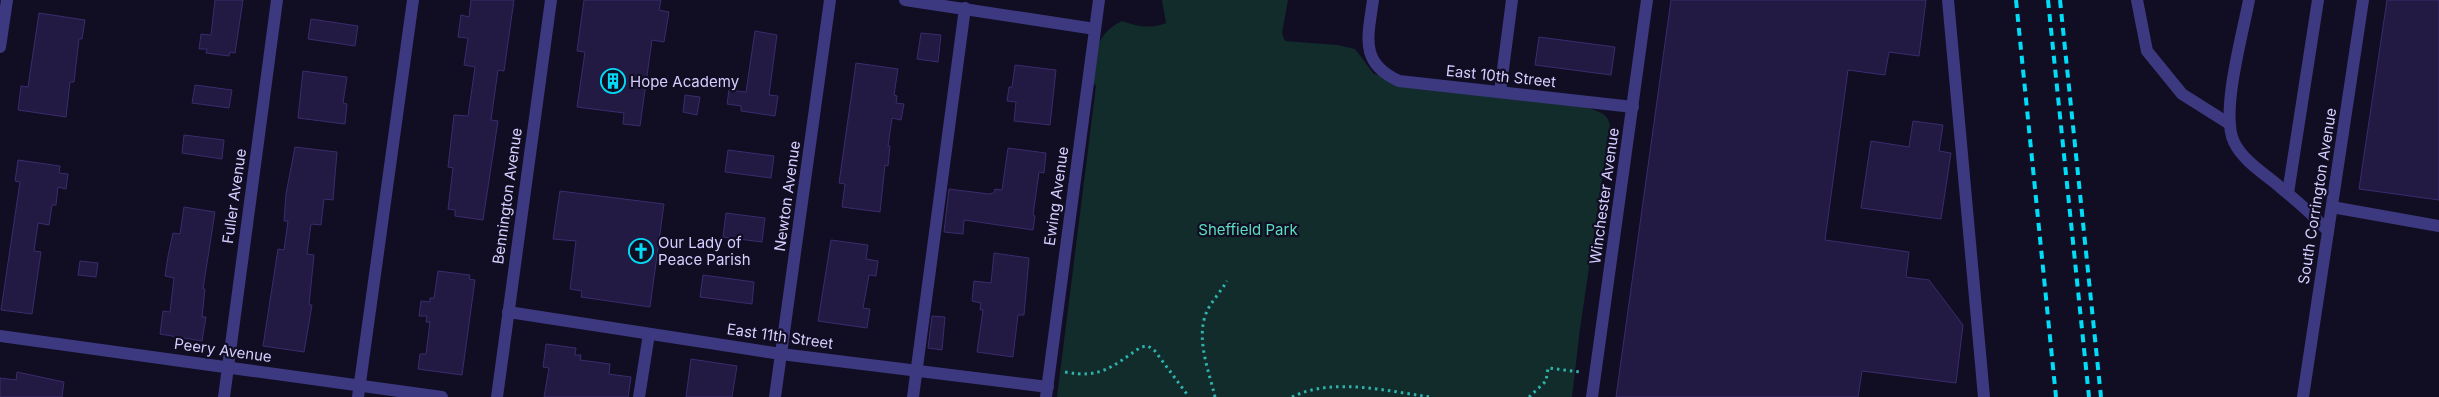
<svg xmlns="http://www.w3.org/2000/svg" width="2439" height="397" font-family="Inter,sans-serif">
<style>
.green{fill:#112c2b}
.building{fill:#221a42;stroke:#3a2c6e}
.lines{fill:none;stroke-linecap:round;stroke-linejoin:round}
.path{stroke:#2fb2ac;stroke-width:3;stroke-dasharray:2.5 4;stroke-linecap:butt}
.minor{stroke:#3c3980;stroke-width:12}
.rail{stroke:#02dcf7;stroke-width:4;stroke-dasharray:8 6;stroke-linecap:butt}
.labels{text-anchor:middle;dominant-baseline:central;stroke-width:4.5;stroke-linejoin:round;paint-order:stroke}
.street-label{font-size:15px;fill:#d5ceff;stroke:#110d22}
.poi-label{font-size:15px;fill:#d5ceff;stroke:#110d22;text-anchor:start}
.park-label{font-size:15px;fill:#5bdebf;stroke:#110d22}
</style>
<rect width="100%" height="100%" fill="#110d22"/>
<path class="green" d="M1162,0H1288L1282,33L1285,41L1338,45L1355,49L1374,74L1590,108C1600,113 1608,113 1610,126L1580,329L1572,397H1057L1096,86L1090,80C1096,53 1095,34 1122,21C1138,27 1150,29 1166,23Z"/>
<g class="building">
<path d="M215,0H243L235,53L230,52L229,56L206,53L207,49H199L201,34L211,35Z"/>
<path d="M471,0H514L504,71L498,70L491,120L498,121L483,220L455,216V210L448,209L453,168L448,167L454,115L468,116L475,67L464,65L468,38L458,37L461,15L469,17Z"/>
<path d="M584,0H661L659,10L669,12L664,42L652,40L640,126L623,124L624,113L577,107L585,52L577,51Z"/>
<path d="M1671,0H1926L1919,56L1889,52L1885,75L1848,70L1825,240L1909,252L1906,277L1929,280L1963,325L1956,383L1862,371L1858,397H1616Z"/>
<path d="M2387,0H2439V200L2359,189Z"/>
<path d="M39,13L85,20L82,39H79L74,82H70L66,117L18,110L21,86L28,87Z"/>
<path d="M311,19L358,26L355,46L308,39Z"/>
<path d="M755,31L777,35L769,95L778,96L775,116L741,111V106L727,104L729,90L746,92Z"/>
<path d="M921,33L941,35L938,62L917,59Z"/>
<path d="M1539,37L1615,47L1611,75L1535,65Z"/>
<path d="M856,63L898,69L894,95L897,96L896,103L904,104L901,120L892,118L888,146H890L888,166L885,165L880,212L842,207L845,184L839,183Z"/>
<path d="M1015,65L1056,70L1050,125L1014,121L1016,102L1007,101L1009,87H1012Z"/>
<path d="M303,71L347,77L343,103L347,104L345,124L298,118Z"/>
<path d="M195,85L232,90L229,108L192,103Z"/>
<path d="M685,95L700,97L697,115L683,112Z"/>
<path d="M1913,121L1943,125L1939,151L1951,153L1941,219L1861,208L1871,141L1909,147Z"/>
<path d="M184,135L224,140L222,159L182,153Z"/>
<path d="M295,147L337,152L333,200L324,199L321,225L311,224L307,254L314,255L309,305H312L304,352L263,346L278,249L284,250L288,221H284L286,194Z"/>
<path d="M1008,148L1046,153L1044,173L1039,172L1033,215L1035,216L1033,230L964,220L963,234L944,232L949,189L989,194L994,193L995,189L1002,190Z"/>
<path d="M728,150L774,156L771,178L725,172Z"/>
<path d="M18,160L60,166L59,173L68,174L66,189L58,187L56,205H52L49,225L38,223L34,251L41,252L32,314L1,310L20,182L15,181Z"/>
<path d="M560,191L664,204L650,307L581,297L582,291L570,289L576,241L553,239Z"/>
<path d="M184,207L215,212L203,289H205L202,317H206L202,341L160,334L163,311L170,312L174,278L165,276L168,256L173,233L180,234Z"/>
<path d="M726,213L765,218L762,242L723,237Z"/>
<path d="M831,240L868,245L866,259L878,261L876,276L869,275L863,308L870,309L867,328L818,321Z"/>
<path d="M994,253L1029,258L1024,315H1018L1013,357L977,352L983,310H980L981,303L972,301L974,281L991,283Z"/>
<path d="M80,261L98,263L96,277L78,275Z"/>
<path d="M438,271L470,275L469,279L475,280L462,375L418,369L420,354H426L430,322H426L427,316H419L421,301L430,302V298H434Z"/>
<path d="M703,275L754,282L752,304L700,297Z"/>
<path d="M932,316L945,317L942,350L928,348Z"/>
<path d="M546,344L576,348L575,355H581L580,360L610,364L609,374L631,377L628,397H544L549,368L543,367Z"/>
<path d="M691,359L737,366L732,397H686Z"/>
<path d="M17,372L64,382L62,397H0V378L16,380Z"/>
</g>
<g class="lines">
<g class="path">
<path d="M1065,372C1101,379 1113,366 1141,347L1148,346L1155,351L1189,397"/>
<path d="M1215,397C1209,371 1195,338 1207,311C1212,301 1221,291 1227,281"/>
<path d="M1292,397C1333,377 1386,391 1430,397"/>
<path d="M1529,397L1546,381L1548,368L1581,372"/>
</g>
<g class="minor">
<path d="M905,0L1095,29"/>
<path d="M1373,0C1368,37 1359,63 1399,81L1633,107"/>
<path d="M1948,0L1984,397"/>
<path d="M2137,0L2147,51L2182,94L2228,123"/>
<path d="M2249,0C2243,33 2220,113 2234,142C2243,161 2265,174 2280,187C2297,201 2313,215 2328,231"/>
<path d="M0,47L7,0"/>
<path d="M1500,92L1512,0"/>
<path d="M2288,193L2318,0"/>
<path d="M2332,207L2439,226"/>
<path d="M508,312L781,354L1048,387"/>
<path d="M0,336L442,397"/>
<path d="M224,397L277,0"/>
<path d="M358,397L413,0"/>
<path d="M497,397L551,0"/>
<path d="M639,397L649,334"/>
<path d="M775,397L830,0"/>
<path d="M913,397L965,8"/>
<path d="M1046,397L1099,0"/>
<path d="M1592,397L1647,0"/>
<path d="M2303,397L2363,0"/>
</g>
<g class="rail">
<path d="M2016,0L2056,397"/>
<path d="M2048,0L2089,397"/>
<path d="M2060,0L2101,397"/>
</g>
</g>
<defs>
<symbol id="building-ring" viewBox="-11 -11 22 22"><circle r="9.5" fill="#110d22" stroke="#02dcf7" stroke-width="1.5"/><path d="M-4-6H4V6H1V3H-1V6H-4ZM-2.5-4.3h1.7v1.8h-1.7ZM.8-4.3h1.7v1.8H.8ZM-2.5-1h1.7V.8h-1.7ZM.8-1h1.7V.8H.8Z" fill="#02dcf7"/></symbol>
<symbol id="church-ring" viewBox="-11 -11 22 22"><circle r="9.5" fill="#110d22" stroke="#02dcf7" stroke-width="1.5"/><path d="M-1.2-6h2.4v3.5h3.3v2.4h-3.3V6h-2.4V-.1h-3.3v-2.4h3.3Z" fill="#02dcf7"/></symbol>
</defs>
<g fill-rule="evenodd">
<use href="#building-ring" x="599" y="67" width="28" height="28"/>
<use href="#church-ring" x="627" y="237" width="28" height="28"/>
</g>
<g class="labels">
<g class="street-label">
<text transform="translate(1501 76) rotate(6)">East 10th Street</text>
<text transform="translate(234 196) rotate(-82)">Fuller Avenue</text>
<text transform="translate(507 196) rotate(-82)">Bennington Avenue</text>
<text transform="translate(787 196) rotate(-82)">Newton Avenue</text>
<text transform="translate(1056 196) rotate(-82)">Ewing Avenue</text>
<text transform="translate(1604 196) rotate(-82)">Winchester Avenue</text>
<text transform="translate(2317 196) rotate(-81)">South Corrington Avenue</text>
<text transform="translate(780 336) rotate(8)">East 11th Street</text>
<text transform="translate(223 350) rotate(8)">Peery Avenue</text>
</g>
<g class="poi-label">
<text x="630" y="81">Hope Academy</text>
<text x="658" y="242">Our Lady of<tspan x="658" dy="17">Peace Parish</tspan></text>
</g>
<g class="park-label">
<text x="1248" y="229">Sheffield Park</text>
</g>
</g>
</svg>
